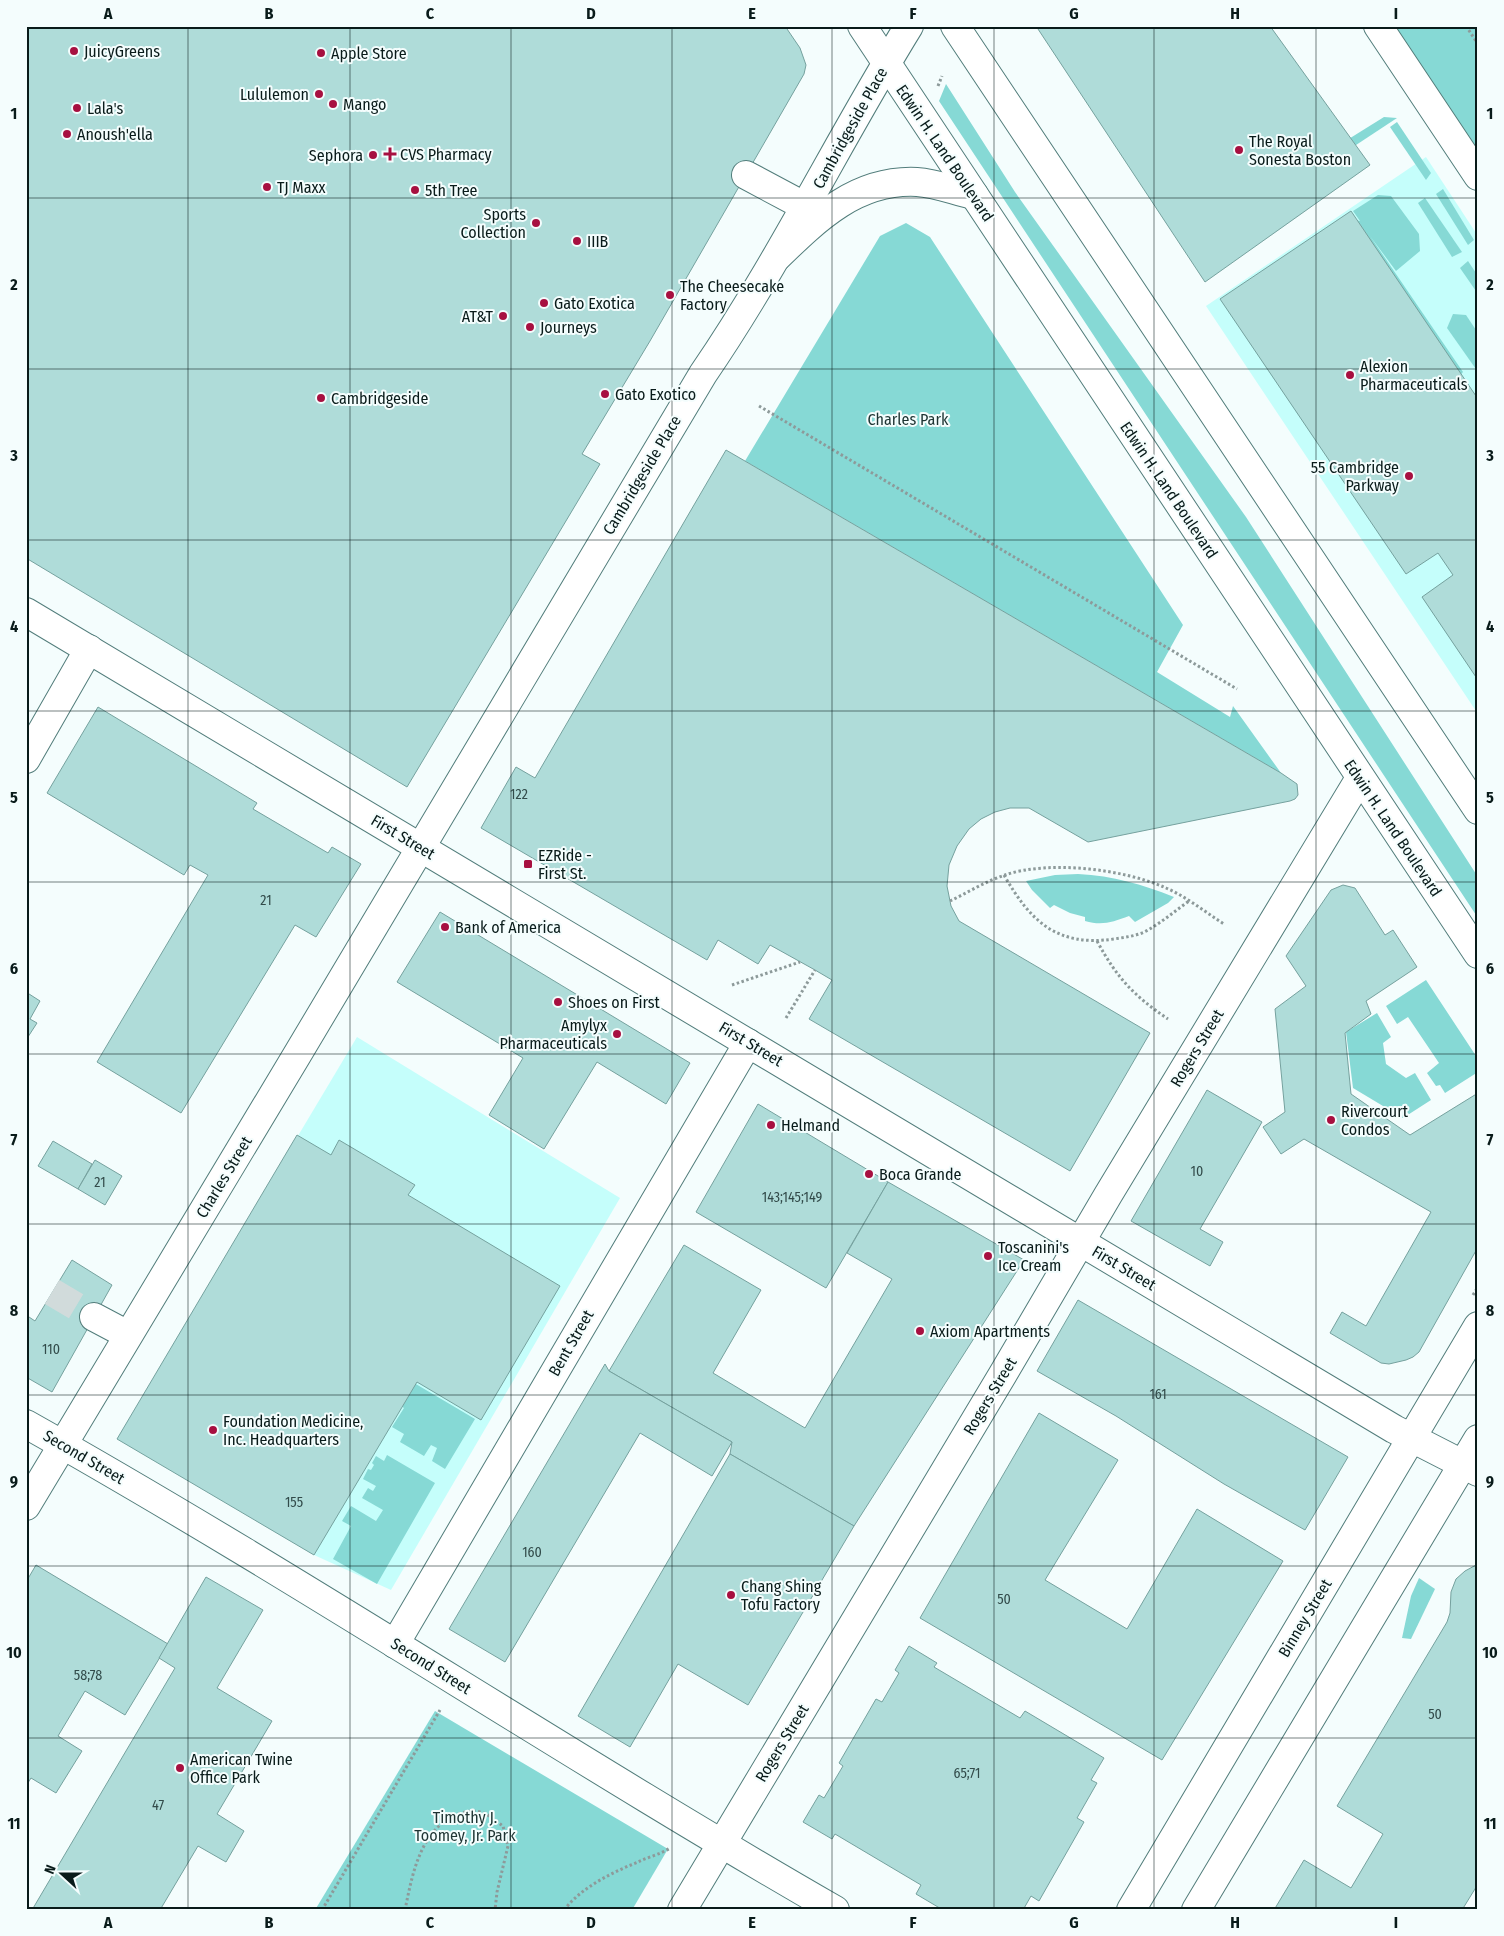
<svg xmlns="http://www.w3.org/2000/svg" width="1504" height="1936" font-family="'Fira Sans Condensed',sans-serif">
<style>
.built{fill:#c5fefb}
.green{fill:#86d9d5}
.building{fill:#afdcd9;stroke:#75a19e}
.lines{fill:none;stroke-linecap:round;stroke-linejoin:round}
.minor-tunnel{stroke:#d1dbdb;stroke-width:28;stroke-dasharray:28 14;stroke-linecap:butt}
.minor-casing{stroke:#527d7b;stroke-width:30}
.major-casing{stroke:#527d7b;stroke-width:30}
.path{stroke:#8d9a9a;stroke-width:3;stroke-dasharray:2.5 2.5;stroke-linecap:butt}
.minor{stroke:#fff;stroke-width:28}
.major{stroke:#fff;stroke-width:28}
.grid{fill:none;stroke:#091b1a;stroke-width:1;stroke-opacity:0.55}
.poi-dot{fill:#a71040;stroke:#f4fdfd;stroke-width:2}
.labels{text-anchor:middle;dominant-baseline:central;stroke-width:4;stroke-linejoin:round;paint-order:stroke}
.number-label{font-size:14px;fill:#324b4a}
.poi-label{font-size:16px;fill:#091b1a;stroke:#f4fdfd;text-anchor:start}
.street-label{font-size:16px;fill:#091b1a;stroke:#f4fdfd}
.park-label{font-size:16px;fill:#1e3433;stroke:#f4fdfd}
.neatline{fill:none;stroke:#091b1a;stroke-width:2}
.grid-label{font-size:16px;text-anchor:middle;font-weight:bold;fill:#091b1a}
</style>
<rect width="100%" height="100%" fill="#f4fdfd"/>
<g class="built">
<path d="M1426,157L1478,236V714L1206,306Z"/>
<path d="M357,1037L620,1198L391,1590L314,1555L117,1439Z"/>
</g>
<g class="green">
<path d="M1391,26H1478V158Z"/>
<path d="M946,84L1015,192L1246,517L1478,877V918L939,101Z"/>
<path d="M1384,117L1397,118L1209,242L1204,229Z"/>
<path d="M1397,122L1431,173L1426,180L1390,127Z"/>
<path d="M1443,189L1474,240L1468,245L1436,194Z"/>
<path d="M1378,195L1391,196L1419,234L1420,251L1396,271L1370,236L1463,372L1454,382L1346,218L1360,221L1353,211Z"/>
<path d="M1425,198L1462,252L1452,257L1418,203Z"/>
<path d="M906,223L930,237L1183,625L1157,672L1230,717L1233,706L1281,773L745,461L880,236Z"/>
<path d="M1468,261L1478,276V294L1460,268Z"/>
<path d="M1453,314L1466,315L1478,333V372L1447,328Z"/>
<path d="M1078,874C1114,876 1141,884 1174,897L1168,903L1135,922L1129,916C1113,922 1102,926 1085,921V917L1070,913L1054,905L1050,908L1032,890L1026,881L1055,875Z"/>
<path d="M1426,980L1478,1059V1072L1445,1093L1440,1085L1436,1086L1427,1073L1439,1063L1408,1017L1397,1024L1386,1006Z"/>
<path d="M1377,1013L1391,1037L1383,1043L1386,1064L1406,1078L1415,1073L1431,1100L1403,1118L1353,1088L1346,1032Z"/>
<path d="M404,1377L475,1419L445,1469L432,1461L437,1448L431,1445L424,1456L400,1442L404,1434L392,1427L404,1408L396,1402Z"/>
<path d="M387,1455L435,1483L377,1584L333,1559L351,1526L342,1521L351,1506L376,1521L383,1510L362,1498L368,1488L373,1491L376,1486L363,1479L368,1469L371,1470L374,1465L372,1463L376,1456L384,1461Z"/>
<path d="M1419,1578L1435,1589L1411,1639L1402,1638L1411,1596Z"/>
<path d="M435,1711L668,1849L632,1910H315Z"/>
</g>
<g class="building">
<path d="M26,26H785L800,48L806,65L804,74L650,341L582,454L600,464L407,787L26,558Z"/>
<path d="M1036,26H1270L1370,165L1205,282Z"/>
<path d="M1351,211L1478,399V680L1422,597L1453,575L1438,553L1406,574L1220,299Z"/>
<path d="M726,450L1281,773L1297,784L1298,795L1295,799L1290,801L1088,842L1029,808H1010L995,812L981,819L969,829L957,846L949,865L947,886L951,906L959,921L1150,1033L1070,1171L809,1019L832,980L815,970L770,945L758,964L718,940L707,960L481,828L516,767L535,778Z"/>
<path d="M98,707L257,803L253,809L328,853L332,847L361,864L316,937L295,925L181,1113L97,1062L208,875L190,865L184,875L47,793Z"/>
<path d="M1343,885L1355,888L1385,935L1393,930L1417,967L1366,1001L1371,1014L1345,1033L1351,1094L1410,1135L1478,1093V1247L1419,1352L1413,1357L1406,1360L1389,1364L1381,1363L1330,1333L1342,1312L1366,1326L1431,1212L1304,1139L1281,1154L1263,1127L1285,1112L1275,1009L1306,986L1286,956L1331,890Z"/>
<path d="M440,912L690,1063L666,1104L597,1062L544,1149L489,1115L523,1058L397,982Z"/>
<path d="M26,992L40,1001L30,1019L37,1023L26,1040Z"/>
<path d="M1207,1090L1262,1122L1200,1229L1223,1242L1210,1266L1131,1221Z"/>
<path d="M758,1104L888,1182L826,1288L696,1212Z"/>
<path d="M297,1135L331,1155L339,1140L415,1185L408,1195L560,1286L481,1420L417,1382L314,1555L117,1439Z"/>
<path d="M53,1141L92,1164L78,1189L38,1166Z"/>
<path d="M95,1160L122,1176L105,1205L78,1189Z"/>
<path d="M888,1182L1024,1260L854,1526L730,1454L732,1442L609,1371L684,1245L761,1290L713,1373L805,1428L892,1279L847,1253Z"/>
<path d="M72,1260L112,1285L52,1392L26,1377V1315L35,1321Z"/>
<path d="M1078,1300L1348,1457L1305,1530L1224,1484L1116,1416L1037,1371Z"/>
<path d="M605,1364L609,1371L732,1442L712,1476L640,1433L505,1662L449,1629Z"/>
<path d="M1039,1413L1118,1460L1045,1580L1127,1629L1197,1509L1283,1561L1162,1760L920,1618Z"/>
<path d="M730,1454L854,1526L748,1705L678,1664L630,1747L578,1716Z"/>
<path d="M1478,1564V1884L1462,1910H1274L1304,1860L1351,1888L1383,1834L1337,1806L1447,1622L1450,1613L1451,1592L1456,1579L1465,1571Z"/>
<path d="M36,1565L168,1644L125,1715L85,1691L58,1736L82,1751L56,1793L31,1778L26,1786V1582Z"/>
<path d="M206,1577L263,1610L217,1688L272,1721L217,1814L244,1831L226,1862L198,1846L160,1910H32L175,1668L159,1658Z"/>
<path d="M909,1646L937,1663L934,1667L1020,1718L1025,1711L1104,1758L1091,1780L1097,1783L1077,1818L1084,1822L1039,1901L1031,1896L1023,1910H943L916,1894L921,1885L835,1834L832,1839L803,1822L819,1795L824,1798L843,1766L839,1763L876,1699L882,1702L899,1673L895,1670Z"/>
</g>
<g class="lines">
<path class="minor-tunnel" d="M52,1292L94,1317"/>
<defs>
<g id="minor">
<path d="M1378,26L1478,176"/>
<path d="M746,175L806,207"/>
<path d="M26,612L1394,1429L1478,1472"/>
<path d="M26,759L89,649"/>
<path d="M94,1317L128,1335"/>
<path d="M26,1424C300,1578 562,1753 835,1910"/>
<path d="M26,1506L297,1055L703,374C779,263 838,141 909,26"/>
<path d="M395,1644L748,1043"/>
<path d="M682,1910L1003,1374L1108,1195L1360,778"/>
</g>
<g id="major">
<path d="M862,26L1478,954"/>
<path d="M955,26L1478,810"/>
<path d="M777,257C817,218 857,179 917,182C936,183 955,191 974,195"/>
<path d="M1131,1910L1478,1326"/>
<path d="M1196,1910L1478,1439"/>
</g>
</defs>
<use href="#minor" class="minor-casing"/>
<use href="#major" class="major-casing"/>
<g class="path">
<path d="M1466,26L1478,44"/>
<path d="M938,86L942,76"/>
<path d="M759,406L1237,689"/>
<path d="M1004,875C1031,922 1057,947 1114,939C1126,937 1138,936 1148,930C1162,922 1175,911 1189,901"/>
<path d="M950,901C967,893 986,881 1005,875C1049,860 1124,869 1166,888C1187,897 1205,912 1224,924"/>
<path d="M1097,941C1117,978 1134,996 1168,1019"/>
<path d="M732,985L800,962"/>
<path d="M786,1018L815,970"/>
<path d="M1473,1295L1478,1287"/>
<path d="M322,1910L440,1710"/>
<path d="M405,1910C412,1876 419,1834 453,1816C462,1812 474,1809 483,1813C490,1815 497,1822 503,1826L508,1846L497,1892L495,1910"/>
<path d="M564,1910C582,1887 611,1873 638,1862C648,1857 661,1854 670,1848"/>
</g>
<use href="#minor" class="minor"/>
<use href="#major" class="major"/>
</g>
<path class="grid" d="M188,26V1910M350,26V1910M511,26V1910M672,26V1910M832,26V1910M994,26V1910M1154,26V1910M1316,26V1910M26,198H1478M26,369H1478M26,540H1478M26,711H1478M26,882H1478M26,1054H1478M26,1224H1478M26,1395H1478M26,1566H1478M26,1738H1478"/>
<g class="poi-dot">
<circle cx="74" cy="51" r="5"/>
<circle cx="321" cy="53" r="5"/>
<circle cx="319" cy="94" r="5"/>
<circle cx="333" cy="104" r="5"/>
<circle cx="77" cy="108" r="5"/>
<circle cx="67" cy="134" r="5"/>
<circle cx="1239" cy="150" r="5"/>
<path d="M387.5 146.5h5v5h5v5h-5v5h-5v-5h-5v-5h5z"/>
<circle cx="373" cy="155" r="5"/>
<circle cx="267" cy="187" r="5"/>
<circle cx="415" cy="190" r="5"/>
<circle cx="536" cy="223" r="5"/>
<circle cx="577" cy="241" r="5"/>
<circle cx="670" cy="295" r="5"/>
<circle cx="544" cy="303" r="5"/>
<circle cx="503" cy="316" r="5"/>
<circle cx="530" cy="327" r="5"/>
<circle cx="1350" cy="375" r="5"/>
<circle cx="605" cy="394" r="5"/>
<circle cx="321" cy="398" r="5"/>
<circle cx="1409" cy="476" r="5"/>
<rect x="523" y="859" width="10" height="10" rx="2.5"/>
<circle cx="445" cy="927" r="5"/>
<circle cx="558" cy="1002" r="5"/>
<circle cx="617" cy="1034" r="5"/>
<circle cx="1331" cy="1120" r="5"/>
<circle cx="771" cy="1125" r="5"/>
<circle cx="869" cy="1174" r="5"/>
<circle cx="988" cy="1256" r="5"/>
<circle cx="920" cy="1331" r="5"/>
<circle cx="213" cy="1430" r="5"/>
<circle cx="731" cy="1595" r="5"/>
<circle cx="180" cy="1768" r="5"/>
</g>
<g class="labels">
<g class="number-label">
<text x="519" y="794">122</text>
<text x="266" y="900">21</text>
<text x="1197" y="1171">10</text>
<text x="100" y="1182">21</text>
<text x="792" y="1197">143;145;149</text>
<text x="51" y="1349">110</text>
<text x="1158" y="1394">161</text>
<text x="294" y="1502">155</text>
<text x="532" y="1552">160</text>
<text x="1004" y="1599">50</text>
<text x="88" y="1675">58;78</text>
<text x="1435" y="1714">50</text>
<text x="967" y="1773">65;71</text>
<text x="158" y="1805">47</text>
</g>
<g class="poi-label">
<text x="84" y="51">JuicyGreens</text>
<text x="331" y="53">Apple Store</text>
<text x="309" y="94" text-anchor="end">Lululemon</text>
<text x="343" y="104">Mango</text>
<text x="87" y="108">Lala's</text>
<text x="77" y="134">Anoush'ella</text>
<text x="1249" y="141">The Royal<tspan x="1249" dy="18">Sonesta Boston</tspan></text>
<text x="400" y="154">CVS Pharmacy</text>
<text x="363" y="155" text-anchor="end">Sephora</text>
<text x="277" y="187">TJ Maxx</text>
<text x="425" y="190">5th Tree</text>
<text x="526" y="214" text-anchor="end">Sports<tspan x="526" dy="18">Collection</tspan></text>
<text x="587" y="241">IIIB</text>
<text x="680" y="286">The Cheesecake<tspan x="680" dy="18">Factory</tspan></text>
<text x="554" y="303">Gato Exotica</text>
<text x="493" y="316" text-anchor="end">AT&amp;T</text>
<text x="540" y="327">Journeys</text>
<text x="1360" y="366">Alexion<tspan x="1360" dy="18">Pharmaceuticals</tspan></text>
<text x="615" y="394">Gato Exotico</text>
<text x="331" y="398">Cambridgeside</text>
<text x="1399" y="467" text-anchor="end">55 Cambridge<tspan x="1399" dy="18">Parkway</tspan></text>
<text x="538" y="855">EZRide -<tspan x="538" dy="18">First St.</tspan></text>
<text x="455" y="927">Bank of America</text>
<text x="568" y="1002">Shoes on First</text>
<text x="607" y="1025" text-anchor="end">Amylyx<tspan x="607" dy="18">Pharmaceuticals</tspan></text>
<text x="1341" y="1111">Rivercourt<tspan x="1341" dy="18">Condos</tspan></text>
<text x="781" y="1125">Helmand</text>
<text x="879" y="1174">Boca Grande</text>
<text x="998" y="1247">Toscanini's<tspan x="998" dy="18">Ice Cream</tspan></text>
<text x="930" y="1331">Axiom Apartments</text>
<text x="223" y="1421">Foundation Medicine,<tspan x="223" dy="18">Inc. Headquarters</tspan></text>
<text x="741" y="1586">Chang Shing<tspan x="741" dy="18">Tofu Factory</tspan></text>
<text x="190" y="1759">American Twine<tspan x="190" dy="18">Office Park</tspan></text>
</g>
<g class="street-label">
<text transform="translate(850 128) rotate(-61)">Cambridgeside Place</text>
<text transform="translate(945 153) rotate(56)">Edwin H. Land Boulevard</text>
<text transform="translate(642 475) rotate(-59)">Cambridgeside Place</text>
<text transform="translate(1169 490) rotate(56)">Edwin H. Land Boulevard</text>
<text transform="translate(1393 828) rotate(56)">Edwin H. Land Boulevard</text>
<text transform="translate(403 837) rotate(31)">First Street</text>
<text transform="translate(751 1044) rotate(31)">First Street</text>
<text transform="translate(1197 1048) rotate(-59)">Rogers Street</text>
<text transform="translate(224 1177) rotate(-59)">Charles Street</text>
<text transform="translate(1124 1268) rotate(31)">First Street</text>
<text transform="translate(571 1343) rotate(-60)">Bent Street</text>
<text transform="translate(990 1396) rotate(-59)">Rogers Street</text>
<text transform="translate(84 1457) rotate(30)">Second Street</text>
<text transform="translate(1305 1618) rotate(-59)">Binney Street</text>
<text transform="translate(431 1666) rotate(32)">Second Street</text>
<text transform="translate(782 1743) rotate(-59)">Rogers Street</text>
</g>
<g class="park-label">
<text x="908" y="419">Charles Park</text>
<text x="465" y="1817">Timothy J.<tspan x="465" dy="18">Toomey, Jr. Park</tspan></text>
</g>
</g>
<rect width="1504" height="1936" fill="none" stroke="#f4fdfd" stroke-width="55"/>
<g transform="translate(62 1874) rotate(291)" stroke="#f4fdfd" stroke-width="4" paint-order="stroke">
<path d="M0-4L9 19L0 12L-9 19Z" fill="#091b1a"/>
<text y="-8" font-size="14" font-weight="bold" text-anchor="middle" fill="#091b1a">N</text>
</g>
<rect x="28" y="28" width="1448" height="1880" class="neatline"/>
<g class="grid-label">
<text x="108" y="19">A</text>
<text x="269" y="19">B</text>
<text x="430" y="19">C</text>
<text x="591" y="19">D</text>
<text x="752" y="19">E</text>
<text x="913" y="19">F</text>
<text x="1074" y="19">G</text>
<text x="1235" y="19">H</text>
<text x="1396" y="19">I</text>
<text x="14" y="119">1</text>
<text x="1490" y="119">1</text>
<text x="14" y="290">2</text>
<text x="1490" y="290">2</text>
<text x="14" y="461">3</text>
<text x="1490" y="461">3</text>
<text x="14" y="632">4</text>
<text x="1490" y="632">4</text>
<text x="14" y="803">5</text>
<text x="1490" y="803">5</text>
<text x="14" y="974">6</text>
<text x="1490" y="974">6</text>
<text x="14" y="1145">7</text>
<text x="1490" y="1145">7</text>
<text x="14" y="1316">8</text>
<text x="1490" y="1316">8</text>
<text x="14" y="1487">9</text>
<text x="1490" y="1487">9</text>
<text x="14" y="1658">10</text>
<text x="1490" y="1658">10</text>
<text x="14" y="1829">11</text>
<text x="1490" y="1829">11</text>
<text x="108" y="1928">A</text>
<text x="269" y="1928">B</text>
<text x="430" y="1928">C</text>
<text x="591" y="1928">D</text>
<text x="752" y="1928">E</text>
<text x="913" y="1928">F</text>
<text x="1074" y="1928">G</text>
<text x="1235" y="1928">H</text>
<text x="1396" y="1928">I</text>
</g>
</svg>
